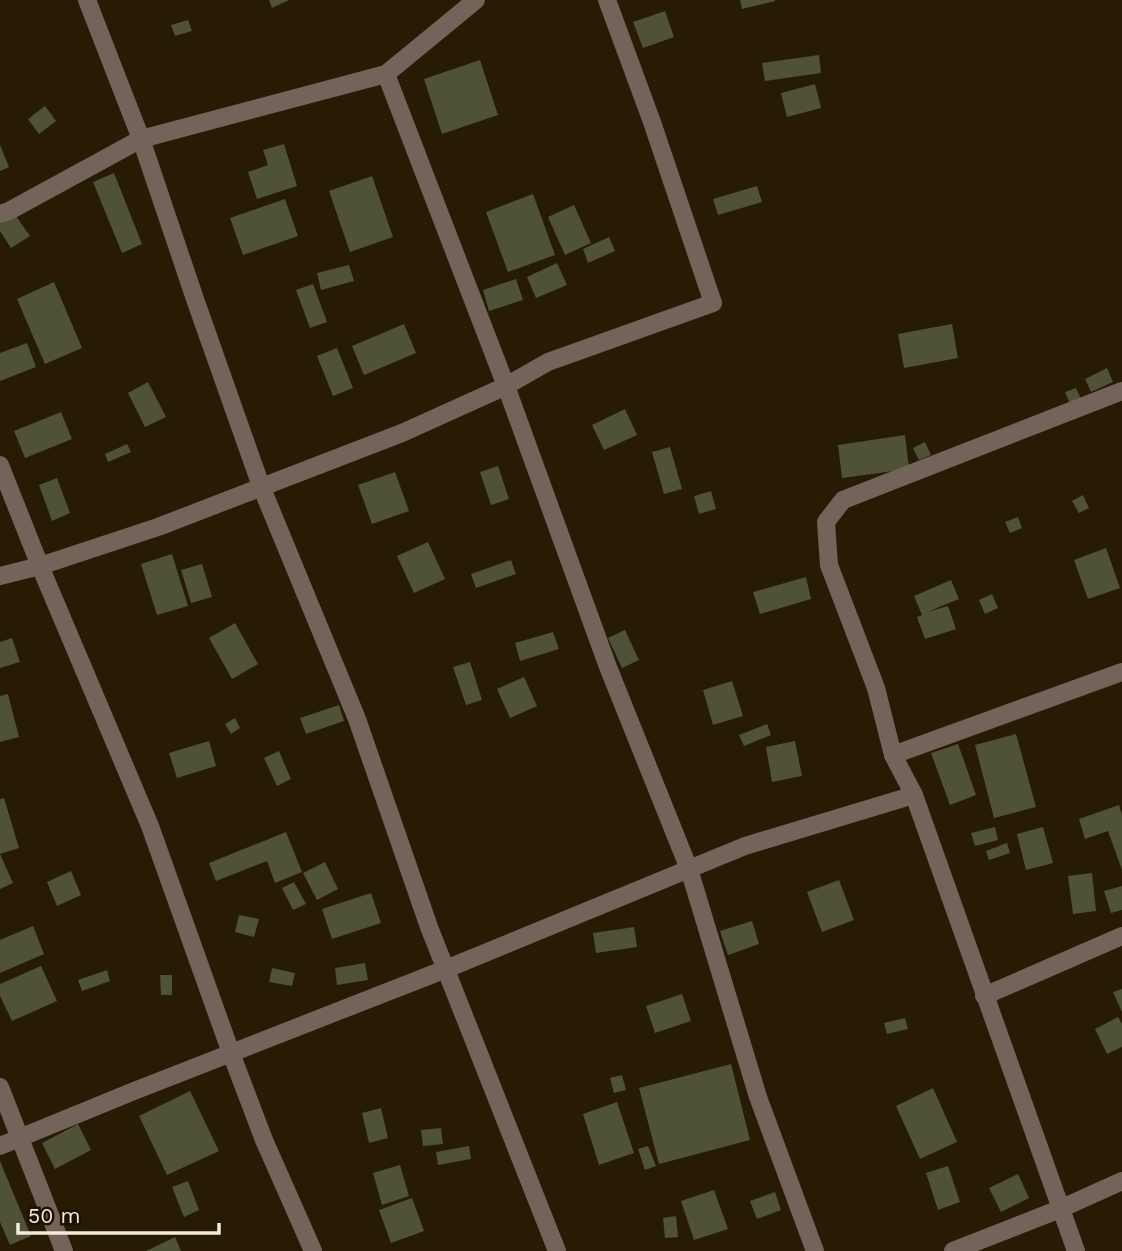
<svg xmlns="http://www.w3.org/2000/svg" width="1122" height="1251" font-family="'Work Sans',sans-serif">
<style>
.building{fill:#4f5237}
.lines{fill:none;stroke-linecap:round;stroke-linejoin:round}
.minor{stroke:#74635a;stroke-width:18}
</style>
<rect width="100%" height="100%" fill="#271b04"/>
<g class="building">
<path d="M269,0H289L272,8Z"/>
<path d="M740,0H775V1L742,9Z"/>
<path d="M665,11L674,37L643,48L633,22Z"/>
<path d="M188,20L192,31L175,36L171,25Z"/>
<path d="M819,55L821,73L765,81L762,63Z"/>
<path d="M480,60L498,115L442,134L424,79Z"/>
<path d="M815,84L821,108L787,117L781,93Z"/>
<path d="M45,106L56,121L39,134L28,119Z"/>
<path d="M284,144L297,186L257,199L248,172L268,165L263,150Z"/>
<path d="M0,145L9,167L0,171Z"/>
<path d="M114,173L142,244L122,253L93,182Z"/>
<path d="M372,176L393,237L350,252L329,191Z"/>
<path d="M757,186L762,202L718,215L713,199Z"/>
<path d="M533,194L555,255L508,272L486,212Z"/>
<path d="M285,199L298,236L243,255L230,218Z"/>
<path d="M574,205L591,243L565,255L548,217Z"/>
<path d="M13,212L30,236L11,248L0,231V221Z"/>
<path d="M609,237L615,251L588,263L583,249Z"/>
<path d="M557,263L567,285L536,298L527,277Z"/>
<path d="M349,265L354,281L321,290L317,273Z"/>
<path d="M516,279L523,300L489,311L483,290Z"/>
<path d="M54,282L82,348L45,364L17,299Z"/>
<path d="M313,284L327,322L310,328L296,290Z"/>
<path d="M404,324L416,353L364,375L352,346Z"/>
<path d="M952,324L958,358L904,368L898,334Z"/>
<path d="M27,343L36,367L0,381V353Z"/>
<path d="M337,348L353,388L333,396L317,356Z"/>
<path d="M1107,368L1113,382L1091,392L1085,379Z"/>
<path d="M148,382L166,417L145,427L128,393Z"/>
<path d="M1076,388L1081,399L1070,404L1065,392Z"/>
<path d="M625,409L637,435L604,450L592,425Z"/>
<path d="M61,412L72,439L25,458L14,431Z"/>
<path d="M905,435L909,469L842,478L838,445Z"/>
<path d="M925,442L931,455L919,460L913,448Z"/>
<path d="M127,444L131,452L108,462L105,454Z"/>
<path d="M670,447L682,489L664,494L652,452Z"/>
<path d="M498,466L509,499L491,505L480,472Z"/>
<path d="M395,472L409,511L372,524L358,485Z"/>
<path d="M57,478L70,513L52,521L39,485Z"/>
<path d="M711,491L716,509L699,514L694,496Z"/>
<path d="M1083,495L1089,508L1079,513L1072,501Z"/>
<path d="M1018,517L1022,528L1010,533L1005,522Z"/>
<path d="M428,542L445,579L414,593L397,556Z"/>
<path d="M1106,548L1120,588L1088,599L1074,560Z"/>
<path d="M172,554L188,606L157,615L141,564Z"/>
<path d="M511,560L516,574L476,588L471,574Z"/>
<path d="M202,564L212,597L191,603L181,570Z"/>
<path d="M806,577L811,599L760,614L753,592Z"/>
<path d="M951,580L959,599L927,612L948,606L956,629L925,639L917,617L922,615L914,596Z"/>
<path d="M992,594L998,608L985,614L979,600Z"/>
<path d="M235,623L258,664L232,679L209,638Z"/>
<path d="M625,630L639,660L622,668L608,638Z"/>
<path d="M553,632L559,649L520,661L515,643Z"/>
<path d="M12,638L20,662L0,668V642Z"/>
<path d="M470,662L482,700L466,705L453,667Z"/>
<path d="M524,677L537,706L510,718L497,689Z"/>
<path d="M732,681L743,716L713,725L703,690Z"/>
<path d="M8,694L19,737L0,742V696Z"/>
<path d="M339,705L344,721L306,734L300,718Z"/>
<path d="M235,718L240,728L231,734L225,724Z"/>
<path d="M767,724L771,735L744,746L739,735Z"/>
<path d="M1016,734L1036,807L994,818L975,745Z"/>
<path d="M209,741L216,766L177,778L169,753Z"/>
<path d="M795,741L802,776L772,782L766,747Z"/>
<path d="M958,744L976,795L950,805L931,753Z"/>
<path d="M279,751L291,779L277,786L264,758Z"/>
<path d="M4,798L19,848L0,854V799Z"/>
<path d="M1119,805L1122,815V870L1108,831L1085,839L1079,819Z"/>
<path d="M995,827L998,840L975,846L971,833Z"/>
<path d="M1043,827L1053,863L1026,870L1017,834Z"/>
<path d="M286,832L302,872L275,883L267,861L216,881L209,863Z"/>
<path d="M1007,843L1010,853L989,860L986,851Z"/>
<path d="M0,854L13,883L0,889Z"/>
<path d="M325,862L338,889L317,900L303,873Z"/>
<path d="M71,871L81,895L57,906L47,882Z"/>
<path d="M1092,873L1096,911L1073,914L1068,876Z"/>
<path d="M839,880L854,920L822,932L807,892Z"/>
<path d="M294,882L306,904L293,910L282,888Z"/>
<path d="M1122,886V910L1111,913L1104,891Z"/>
<path d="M371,893L381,923L332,939L322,909Z"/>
<path d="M239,915L259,919L254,937L235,932Z"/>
<path d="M752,921L759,944L728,955L720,931Z"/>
<path d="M33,926L44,954L0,973V940Z"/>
<path d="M634,927L637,947L596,953L593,933Z"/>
<path d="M365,963L368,980L337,985L335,968Z"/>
<path d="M41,966L57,1001L12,1021L0,996V984Z"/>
<path d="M272,968L295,973L292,986L269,982Z"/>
<path d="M107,970L110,981L82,991L78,980Z"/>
<path d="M160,975H172V995H161Z"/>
<path d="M1122,989V1012L1113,992Z"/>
<path d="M682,994L691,1021L655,1033L646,1006Z"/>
<path d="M1118,1017L1122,1024V1047L1107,1054L1095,1029Z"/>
<path d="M905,1018L908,1029L887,1034L884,1023Z"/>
<path d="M731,1064L750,1140L659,1164L639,1088Z"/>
<path d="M622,1075L626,1090L614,1093L610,1078Z"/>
<path d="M933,1088L957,1142L920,1159L896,1106Z"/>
<path d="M190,1091L219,1151L167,1175L139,1116Z"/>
<path d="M617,1102L634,1153L599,1165L583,1114Z"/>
<path d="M381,1108L388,1138L369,1143L362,1113Z"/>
<path d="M78,1124L91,1150L55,1169L42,1143Z"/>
<path d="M441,1128L443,1144L423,1146L421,1130Z"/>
<path d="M469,1146L471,1159L438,1165L436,1152Z"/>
<path d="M648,1146L656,1166L645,1170L638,1149Z"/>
<path d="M0,1161L31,1236L10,1245L0,1222Z"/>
<path d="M400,1165L409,1196L382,1205L373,1173Z"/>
<path d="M948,1166L960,1202L938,1210L926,1173Z"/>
<path d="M1018,1174L1029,1198L1001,1212L989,1188Z"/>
<path d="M188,1181L199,1210L184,1217L172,1187Z"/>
<path d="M714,1190L728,1229L694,1240L681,1201Z"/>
<path d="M775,1192L781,1210L757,1219L750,1201Z"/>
<path d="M412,1198L424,1231L391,1243L379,1210Z"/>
<path d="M676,1216L678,1237L665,1238L663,1218Z"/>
<path d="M175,1237L181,1251H146Z"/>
</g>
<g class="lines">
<g class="minor">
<path d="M87,0L141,139L196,302L261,486L357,719L429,927L557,1251"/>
<path d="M386,74L506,386L608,667L689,869L758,1097L815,1251"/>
<path d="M0,214L9,211L141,139L386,74L476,0"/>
<path d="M0,465L40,566L150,826L231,1053L264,1140L313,1251"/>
<path d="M0,576L40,566L158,527L402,433L506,386L548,362L713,303L652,122L607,0"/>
<path d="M893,755L1122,672"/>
<path d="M984,996L1122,936"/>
<path d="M0,1087L64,1251"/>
<path d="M0,1146L134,1091L446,969L745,846L914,795"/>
<path d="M953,1251L1060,1209L1122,1181"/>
<path d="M1076,1251L914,795L893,755L876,688L829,565L826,522L843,500L1122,391"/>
</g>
</g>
<path d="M18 1223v10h201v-10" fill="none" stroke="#f4ebdd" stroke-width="3.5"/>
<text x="28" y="1223" font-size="21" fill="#f4ebdd" stroke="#1d1200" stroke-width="5" paint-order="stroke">50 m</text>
</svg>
